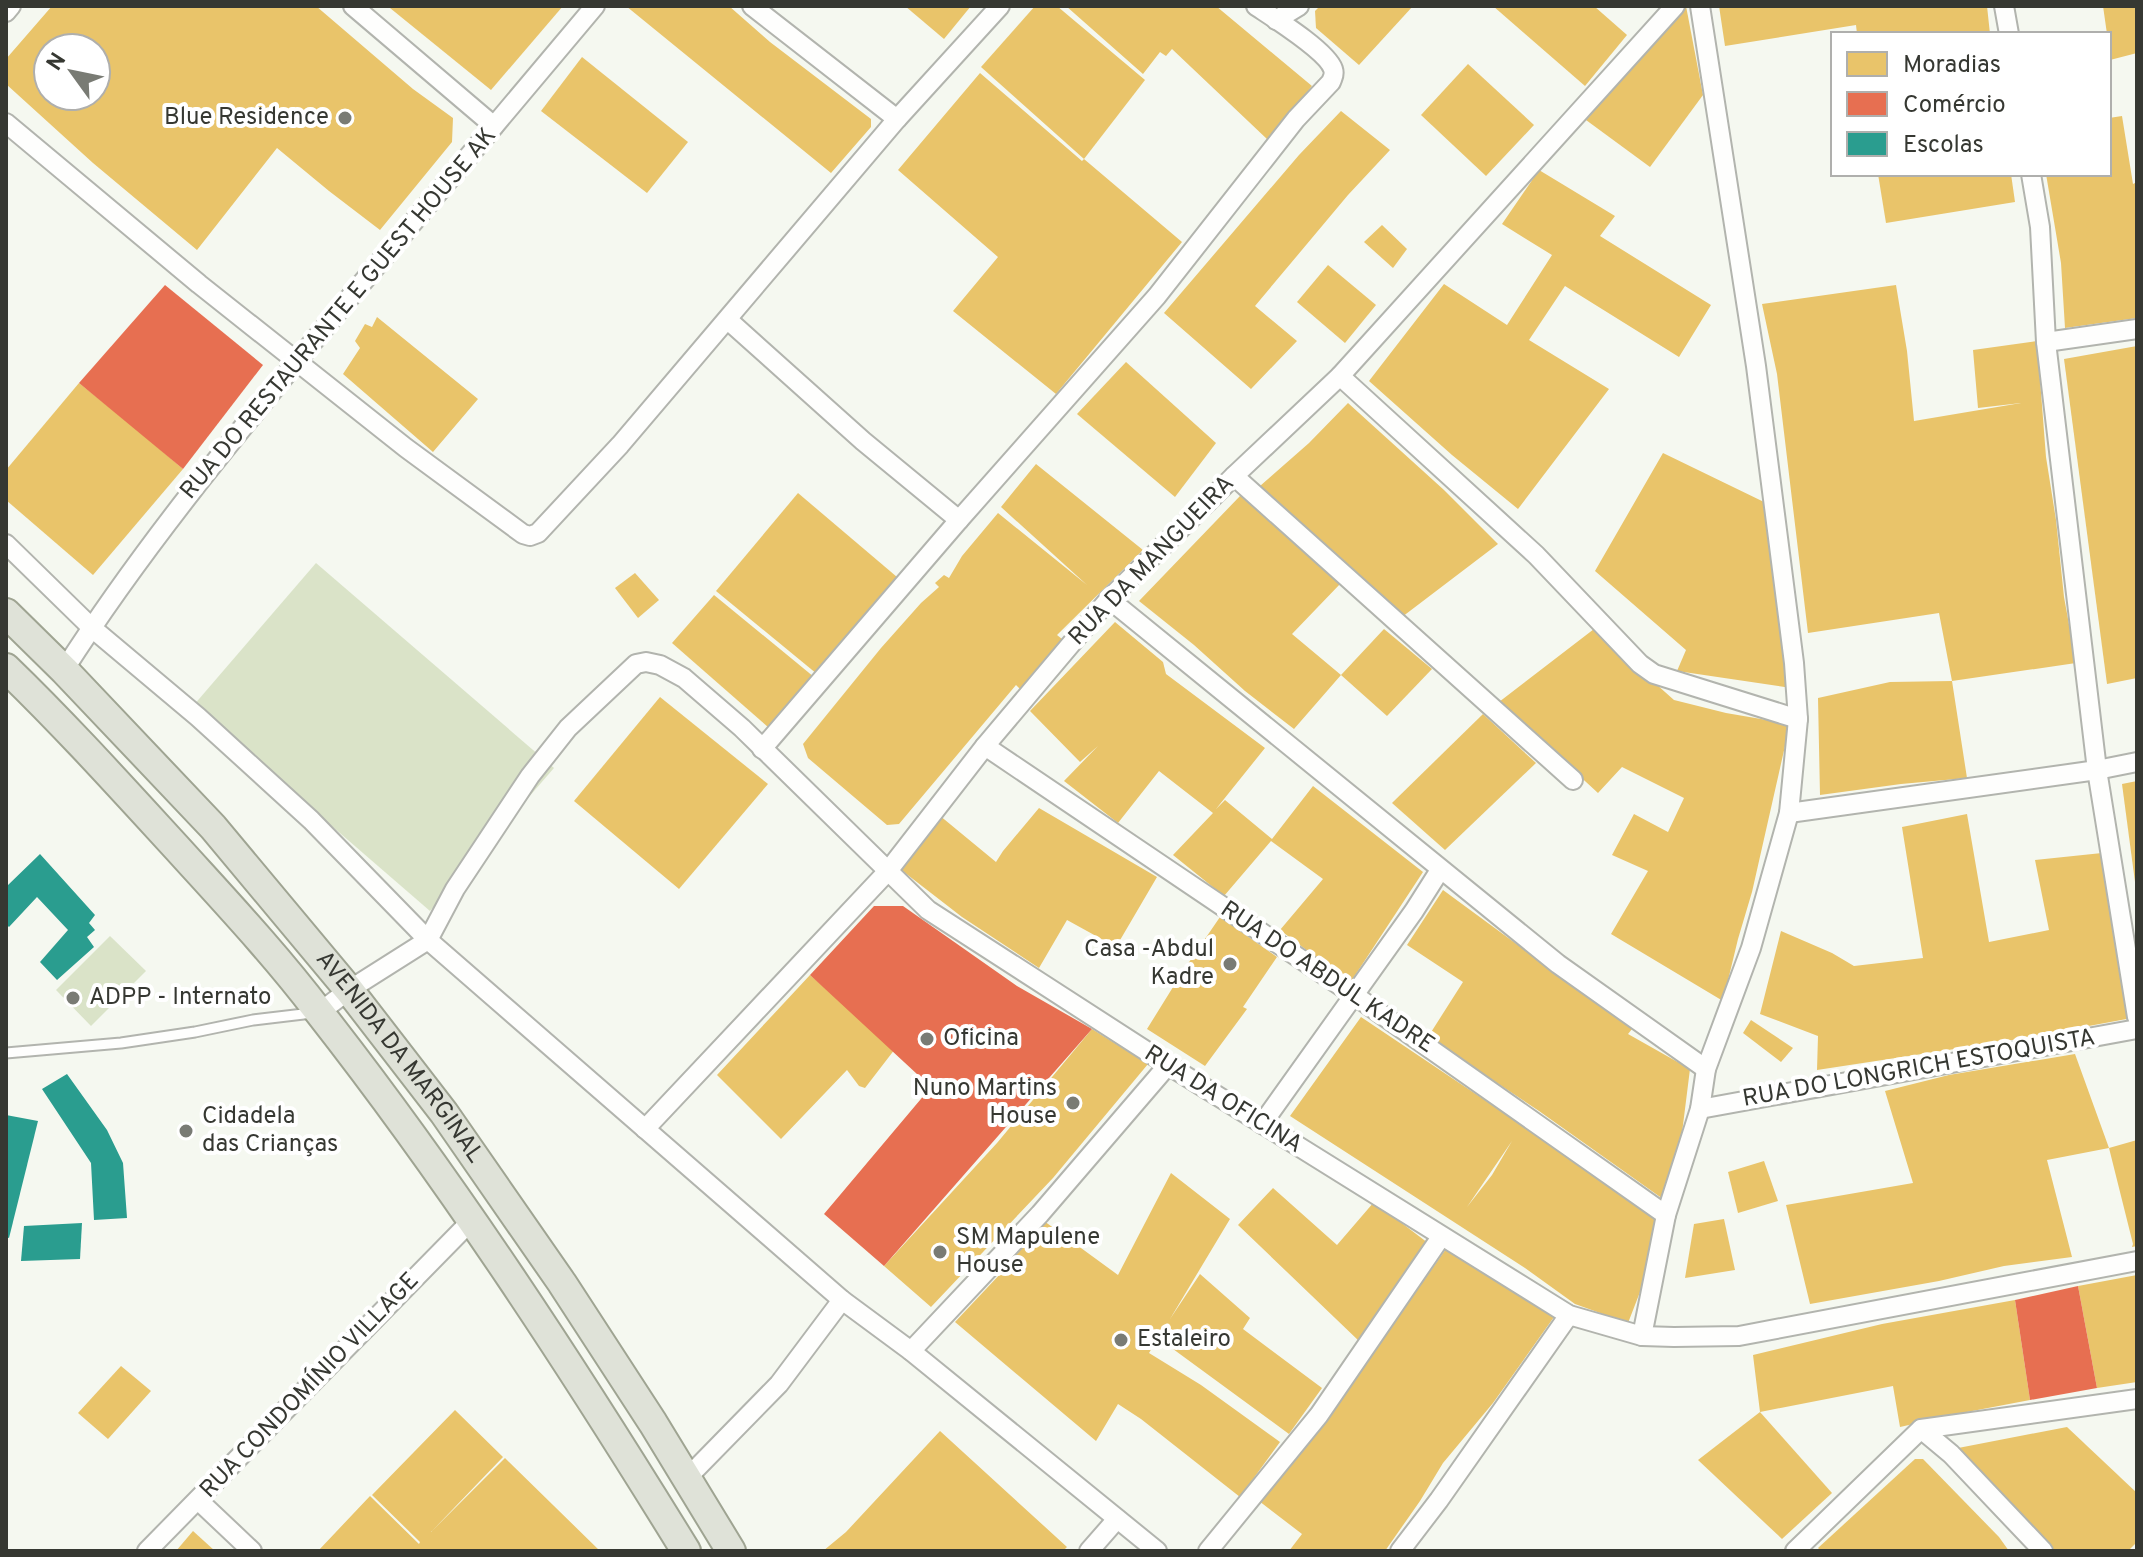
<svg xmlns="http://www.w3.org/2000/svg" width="2143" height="1557" font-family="Overpass,sans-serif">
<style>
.green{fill:#dae3c8}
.homes{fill:#e9c46a;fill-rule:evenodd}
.shops{fill:#e76f51}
.schools{fill:#2a9d8f}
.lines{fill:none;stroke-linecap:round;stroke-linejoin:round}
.lane-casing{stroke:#b2b4ae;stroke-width:13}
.street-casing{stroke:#b2b4ae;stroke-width:22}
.primary-casing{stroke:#9fa492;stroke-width:32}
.lane{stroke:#fefefd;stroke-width:9}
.street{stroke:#fefefd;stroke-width:18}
.primary{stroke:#dfe2d8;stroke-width:28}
.poi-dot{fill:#797b74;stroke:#fff;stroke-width:3}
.labels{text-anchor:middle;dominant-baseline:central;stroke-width:8;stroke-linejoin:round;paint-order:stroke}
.poi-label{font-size:24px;fill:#363832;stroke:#fff;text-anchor:start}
.street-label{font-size:24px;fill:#363832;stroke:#fff}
</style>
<rect width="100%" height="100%" fill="#f5f8f0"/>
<g class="green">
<path d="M316,563L554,768L430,911L193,706Z"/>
<path d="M110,936L146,971L91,1026L56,990Z"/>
</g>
<g class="homes">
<path d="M52,6H316L413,89L453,118L452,142L380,230L329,191L277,148L197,250L93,163L6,84V59ZM48,48H96V96H48Z"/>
<path d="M392,6H563L491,90L390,8Z"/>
<path d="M626,6H729L770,42L871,119V127L831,173Z"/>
<path d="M905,6H971L944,39Z"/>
<path d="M1035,6H1057L1145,80L1084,159L981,67Z"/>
<path d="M1066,6H1216L1312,86L1268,140L1172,49L1166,56L1160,52L1143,74Z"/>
<path d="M1320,6H1413L1359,65L1316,28L1315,11Z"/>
<path d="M1493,6H1594L1627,35L1585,86Z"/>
<path d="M1686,6L1703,95L1650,167L1586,120Z"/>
<path d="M1719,6H1987L1990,34H1857L1856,25L1725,46Z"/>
<path d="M2103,6H2137V53L2110,60L2109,34H2107Z"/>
<path d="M582,57L688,142L647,193L541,111Z"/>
<path d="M1468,64L1534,125L1486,176L1421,115Z"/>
<path d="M980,73L1082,161L1084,159L1182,242L1056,394L953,311L998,257L898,170Z"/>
<path d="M1341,111L1390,150L1348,195L1255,306L1297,341L1251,389L1164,313L1299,155Z"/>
<path d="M2122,116L2133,184L2137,182V318L2065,328L2061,263L2046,174H2109V118Z"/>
<path d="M1539,170L1615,216L1600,236L1711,305L1679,357L1565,286L1529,340L1609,389L1518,509L1452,455L1369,381L1444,284L1507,325L1552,255L1502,224Z"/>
<path d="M1878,174H2011L2015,202L1886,223Z"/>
<path d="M1382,225L1407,249L1393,268L1364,242Z"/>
<path d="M1328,265L1376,305L1345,343L1297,302Z"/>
<path d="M1896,285L1907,351L1914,421L2021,403L1978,408L1973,350L2037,341L2046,457L2056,520L2064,597L2076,663L1952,681L1939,613L1808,633L1777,374L1762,304Z"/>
<path d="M377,317L478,399L433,452L343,374L360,348L355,341L365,324L372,327Z"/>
<path d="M2137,346V678L2107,684L2064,359Z"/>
<path d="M1126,362L1216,443L1175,497L1077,414Z"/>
<path d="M79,383L134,427L183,469L93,575L6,500V470Z"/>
<path d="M1348,403L1444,490L1498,544L1402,617L1260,486L1309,443Z"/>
<path d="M1663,453L1764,502L1791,688L1677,671L1686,650L1595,571Z"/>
<path d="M1036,464L1143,550L1057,635L1062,639L1020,689L1016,685L899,824L887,825L808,758L803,744L881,648L921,603L939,587L935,583L944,575L949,578L962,556L998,513L1087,585L1001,507Z"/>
<path d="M798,493L897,577L817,674L716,591Z"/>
<path d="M1240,496L1248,497L1341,583L1292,634L1341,675L1294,729L1245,691L1194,645L1139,601Z"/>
<path d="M635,573L659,600L638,618L615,588Z"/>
<path d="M714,595L814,677L769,728L672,643Z"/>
<path d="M1115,622L1163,662L1166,674L1265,748L1216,809L1225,800L1272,839L1313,786L1423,872L1350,983L1280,930L1323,879L1271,841L1224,896L1173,855L1213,813L1159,771L1118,823L1064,781L1098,746L1080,762L1030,711Z"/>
<path d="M1384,629L1432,669L1387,716L1341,675Z"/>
<path d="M1594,629L1674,700L1726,713L1790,724L1752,892L1738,939L1723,1001L1611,934L1648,871L1612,855L1634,814L1668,832L1684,798L1622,767L1598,793L1499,702Z"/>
<path d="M1952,681L1967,778L1901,784L1820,795L1818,698L1890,682Z"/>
<path d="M660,697L768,784L679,889L574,801Z"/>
<path d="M1483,714L1536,763L1445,850L1392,803Z"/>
<path d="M2137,781V882H2135L2122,784Z"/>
<path d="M1039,808L1157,877L1116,947L1067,920L1039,968L962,917L900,869L939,815L996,862L1003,851Z"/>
<path d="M1967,814L1989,942L2049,930L2035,860L2102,853L2132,1018L2007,1041L1817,1070L1818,1036L1760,1014L1781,931L1832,953L1854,966L1923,958L1902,827Z"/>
<path d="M1443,890L1632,1029L1628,1034L1690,1069L1681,1141L1663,1199L1539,1111L1428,1037L1463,982L1407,945Z"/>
<path d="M1220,917L1277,957L1243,1007L1247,1009L1205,1066L1147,1029L1183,971Z"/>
<path d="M810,975L895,1049L865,1088L859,1086L847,1070L781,1139L717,1075Z"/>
<path d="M1361,1017L1580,1164L1659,1223L1647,1274L1628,1323L1575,1304L1525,1268L1290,1116ZM1512,1141L1492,1175L1467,1207Z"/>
<path d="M1751,1020L1793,1048L1781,1062L1743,1033Z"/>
<path d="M1092,1029L1148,1064L1053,1178L931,1307L884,1266L997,1143Z"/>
<path d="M2075,1054L2109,1148L2047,1160L2072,1257L2004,1266L1939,1281L1810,1304L1786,1205L1913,1183L1885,1091L1949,1075Z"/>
<path d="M2137,1140V1246L2132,1247L2133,1244L2109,1148Z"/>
<path d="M1764,1161L1778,1201L1738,1213L1728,1172Z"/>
<path d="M1171,1173L1230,1219L1170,1319L1200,1274L1250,1318L1243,1329L1322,1388L1289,1434L1158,1338L1149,1353L1201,1385L1280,1442L1240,1497L1141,1419L1118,1404L1096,1441L955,1322L1002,1272L1044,1221L1118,1275Z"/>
<path d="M1273,1188L1337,1245L1374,1202L1428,1243L1360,1342L1238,1225Z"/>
<path d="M1724,1219L1735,1270L1685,1278L1694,1224Z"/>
<path d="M1446,1249L1554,1317L1493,1403L1443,1463L1420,1501L1385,1551H1289L1302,1534L1259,1501L1400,1314Z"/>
<path d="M2137,1275V1382L2097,1388L2078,1286Z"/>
<path d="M2015,1300L2030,1400L1967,1412L1900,1427L1893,1386L1760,1412L1753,1355L1882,1324Z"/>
<path d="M121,1366L151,1391L108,1439L78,1413Z"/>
<path d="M455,1410L503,1457L431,1532L505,1458L600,1551H318L370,1496L419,1544L420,1542L372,1495Z"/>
<path d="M1760,1412L1832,1493L1782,1539L1698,1460Z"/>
<path d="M2067,1427L2137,1493V1542L2128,1551H2052L1953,1449Z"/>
<path d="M940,1431L1067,1547L1063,1551H823L846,1532Z"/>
<path d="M1915,1459H1923L1999,1537L2009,1551H1821L1818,1548Z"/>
<path d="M193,1531L215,1551H176Z"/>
</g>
<g class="shops">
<path d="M165,285L263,365L183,469L79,383Z"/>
<path d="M874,906H903L1017,986L1092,1029L884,1266L824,1214L931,1087L810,975Z"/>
<path d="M2078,1286L2097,1388L2030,1400L2015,1300Z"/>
</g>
<g class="schools">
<path d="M40,854L95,915L89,923L95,930L87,937L94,947L57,980L40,962L68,930L37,897L9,927L6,924V887Z"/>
<path d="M67,1074L107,1130L123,1163L127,1218L94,1220L91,1163L42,1089Z"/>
<path d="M6,1115L38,1121L9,1238L6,1237Z"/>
<path d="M82,1223L80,1259L21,1261L24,1226Z"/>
</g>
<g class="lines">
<defs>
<path id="lane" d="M6,1053L121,1043L195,1032L253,1020L312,1013"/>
<g id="street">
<path d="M353,6L494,126"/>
<path d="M752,6L897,119"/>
<path d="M2004,6L2009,34"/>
<path d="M6,12L11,6"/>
<path d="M1276,20L1299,6"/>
<path d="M6,123L199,284L406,448L523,534L530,536L538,533L620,445L897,119L1000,6"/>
<path d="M2031,174L2040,227L2046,342L2097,770L2137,1017"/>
<path d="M728,320L863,441L959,520"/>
<path d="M2046,342L2137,329"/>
<path d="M1340,376L1536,555L1640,664L1654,674L1798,719"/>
<path d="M1234,476L1573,780"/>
<path d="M6,544L92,628L198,717L311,820L428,940L842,1300L911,1351L1157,1551"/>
<path d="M1109,599L1558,964L1706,1069"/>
<path d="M64,670C146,542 244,425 341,308C426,208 510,107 595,6"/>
<path d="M985,746L1354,995L1666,1215"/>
<path d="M762,749L959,520L1157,296L1296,119L1331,82C1333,76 1335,75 1333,69C1327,51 1274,18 1256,6"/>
<path d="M1789,813L2097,770L2137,762"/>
<path d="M320,1012L349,990L428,940L455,889L530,776L568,728L636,664L646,662L660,665L684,678L742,728L928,910L1168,1065L1569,1315L1642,1336L1674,1337L1739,1336L2137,1261"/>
<path d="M1700,1109L2137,1029"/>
<path d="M1262,1124L1414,911L1440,870"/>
<path d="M645,1129L888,871L985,746L1109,599L1234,476L1340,376L1675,6"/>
<path d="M1642,1336L1666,1215L1700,1109L1706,1069L1751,948L1789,813L1798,719L1794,663L1756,366L1700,6"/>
<path d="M911,1351L1040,1214L1168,1065"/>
<path d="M1921,1429L1951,1454L2043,1551"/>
<path d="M687,1478L779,1384L842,1300"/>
<path d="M198,1500L252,1551"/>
<path d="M147,1551L472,1220"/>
<path d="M1089,1551L1117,1519"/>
<path d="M1208,1551L1319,1415L1441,1237"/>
<path d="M1400,1551L1439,1500L1569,1315"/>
<path d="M1795,1551L1921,1429L2137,1399"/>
</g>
<g id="primary">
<path id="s1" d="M6,613L64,670L213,827L349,990L444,1113L562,1283L653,1423L731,1551"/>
<path d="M6,668C65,725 121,787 177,848C225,901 275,954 319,1012C453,1183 572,1366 686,1551"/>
</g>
</defs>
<use href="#lane" class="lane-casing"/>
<use href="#street" class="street-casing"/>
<use href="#primary" class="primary-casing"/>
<use href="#lane" class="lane"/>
<use href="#street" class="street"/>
<use href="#primary" class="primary"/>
</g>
<g class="poi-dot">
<circle cx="345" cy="118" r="8"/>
<circle cx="1230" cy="964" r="8"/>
<circle cx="73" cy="998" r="8"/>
<circle cx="927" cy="1039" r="8"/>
<circle cx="1073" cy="1103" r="8"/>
<circle cx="186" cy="1131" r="8"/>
<circle cx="940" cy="1252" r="8"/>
<circle cx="1121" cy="1340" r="8"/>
</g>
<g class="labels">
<g class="poi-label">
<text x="329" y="118" text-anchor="end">Blue Residence</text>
<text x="1214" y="950" text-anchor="end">Casa -Abdul<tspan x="1214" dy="28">Kadre</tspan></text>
<text x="89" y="998">ADPP - Internato</text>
<text x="943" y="1039">Oficina</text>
<text x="1057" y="1089" text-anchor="end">Nuno Martins<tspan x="1057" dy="28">House</tspan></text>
<text x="202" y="1117">Cidadela<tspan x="202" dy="28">das Crianças</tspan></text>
<text x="956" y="1238">SM Mapulene<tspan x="956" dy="28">House</tspan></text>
<text x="1137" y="1340">Estaleiro</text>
</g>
<g class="street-label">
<text transform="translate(339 314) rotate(-50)">RUA DO RESTAURANTE E GUEST HOUSE AK</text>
<text transform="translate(1152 561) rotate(-46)">RUA DA MANGUEIRA</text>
<text transform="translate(1327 978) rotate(34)">RUA DO ABDUL KADRE</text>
<text stroke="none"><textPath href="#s1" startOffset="594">AVENIDA DA MARGINAL</textPath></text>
<text transform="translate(1919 1069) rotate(-10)">RUA DO LONGRICH ESTOQUISTA</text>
<text transform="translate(1223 1100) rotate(32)">RUA DA OFICINA</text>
<text transform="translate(310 1386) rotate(-46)">RUA CONDOMÍNIO VILLAGE</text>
</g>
</g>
<rect width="2143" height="1557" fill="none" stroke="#363832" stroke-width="16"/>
<rect x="1831" y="32" width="280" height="144" fill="#ffffff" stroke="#afafad" stroke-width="2"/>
<rect x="1847" y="52" width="40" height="24" fill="#e9c46a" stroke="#afafad" stroke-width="2"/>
<text x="1903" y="72" font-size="24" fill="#363832">Moradias</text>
<rect x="1847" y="92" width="40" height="24" fill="#e76f51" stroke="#afafad" stroke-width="2"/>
<text x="1903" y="112" font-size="24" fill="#363832">Comércio</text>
<rect x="1847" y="132" width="40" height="24" fill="#2a9d8f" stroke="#afafad" stroke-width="2"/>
<text x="1903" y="152" font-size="24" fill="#363832">Escolas</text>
<g transform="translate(72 72) rotate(303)"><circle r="38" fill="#ffffff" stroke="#afafad" stroke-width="2"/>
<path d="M0-6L14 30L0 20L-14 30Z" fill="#797b74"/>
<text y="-12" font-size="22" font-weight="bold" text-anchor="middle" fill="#363832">N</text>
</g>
</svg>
